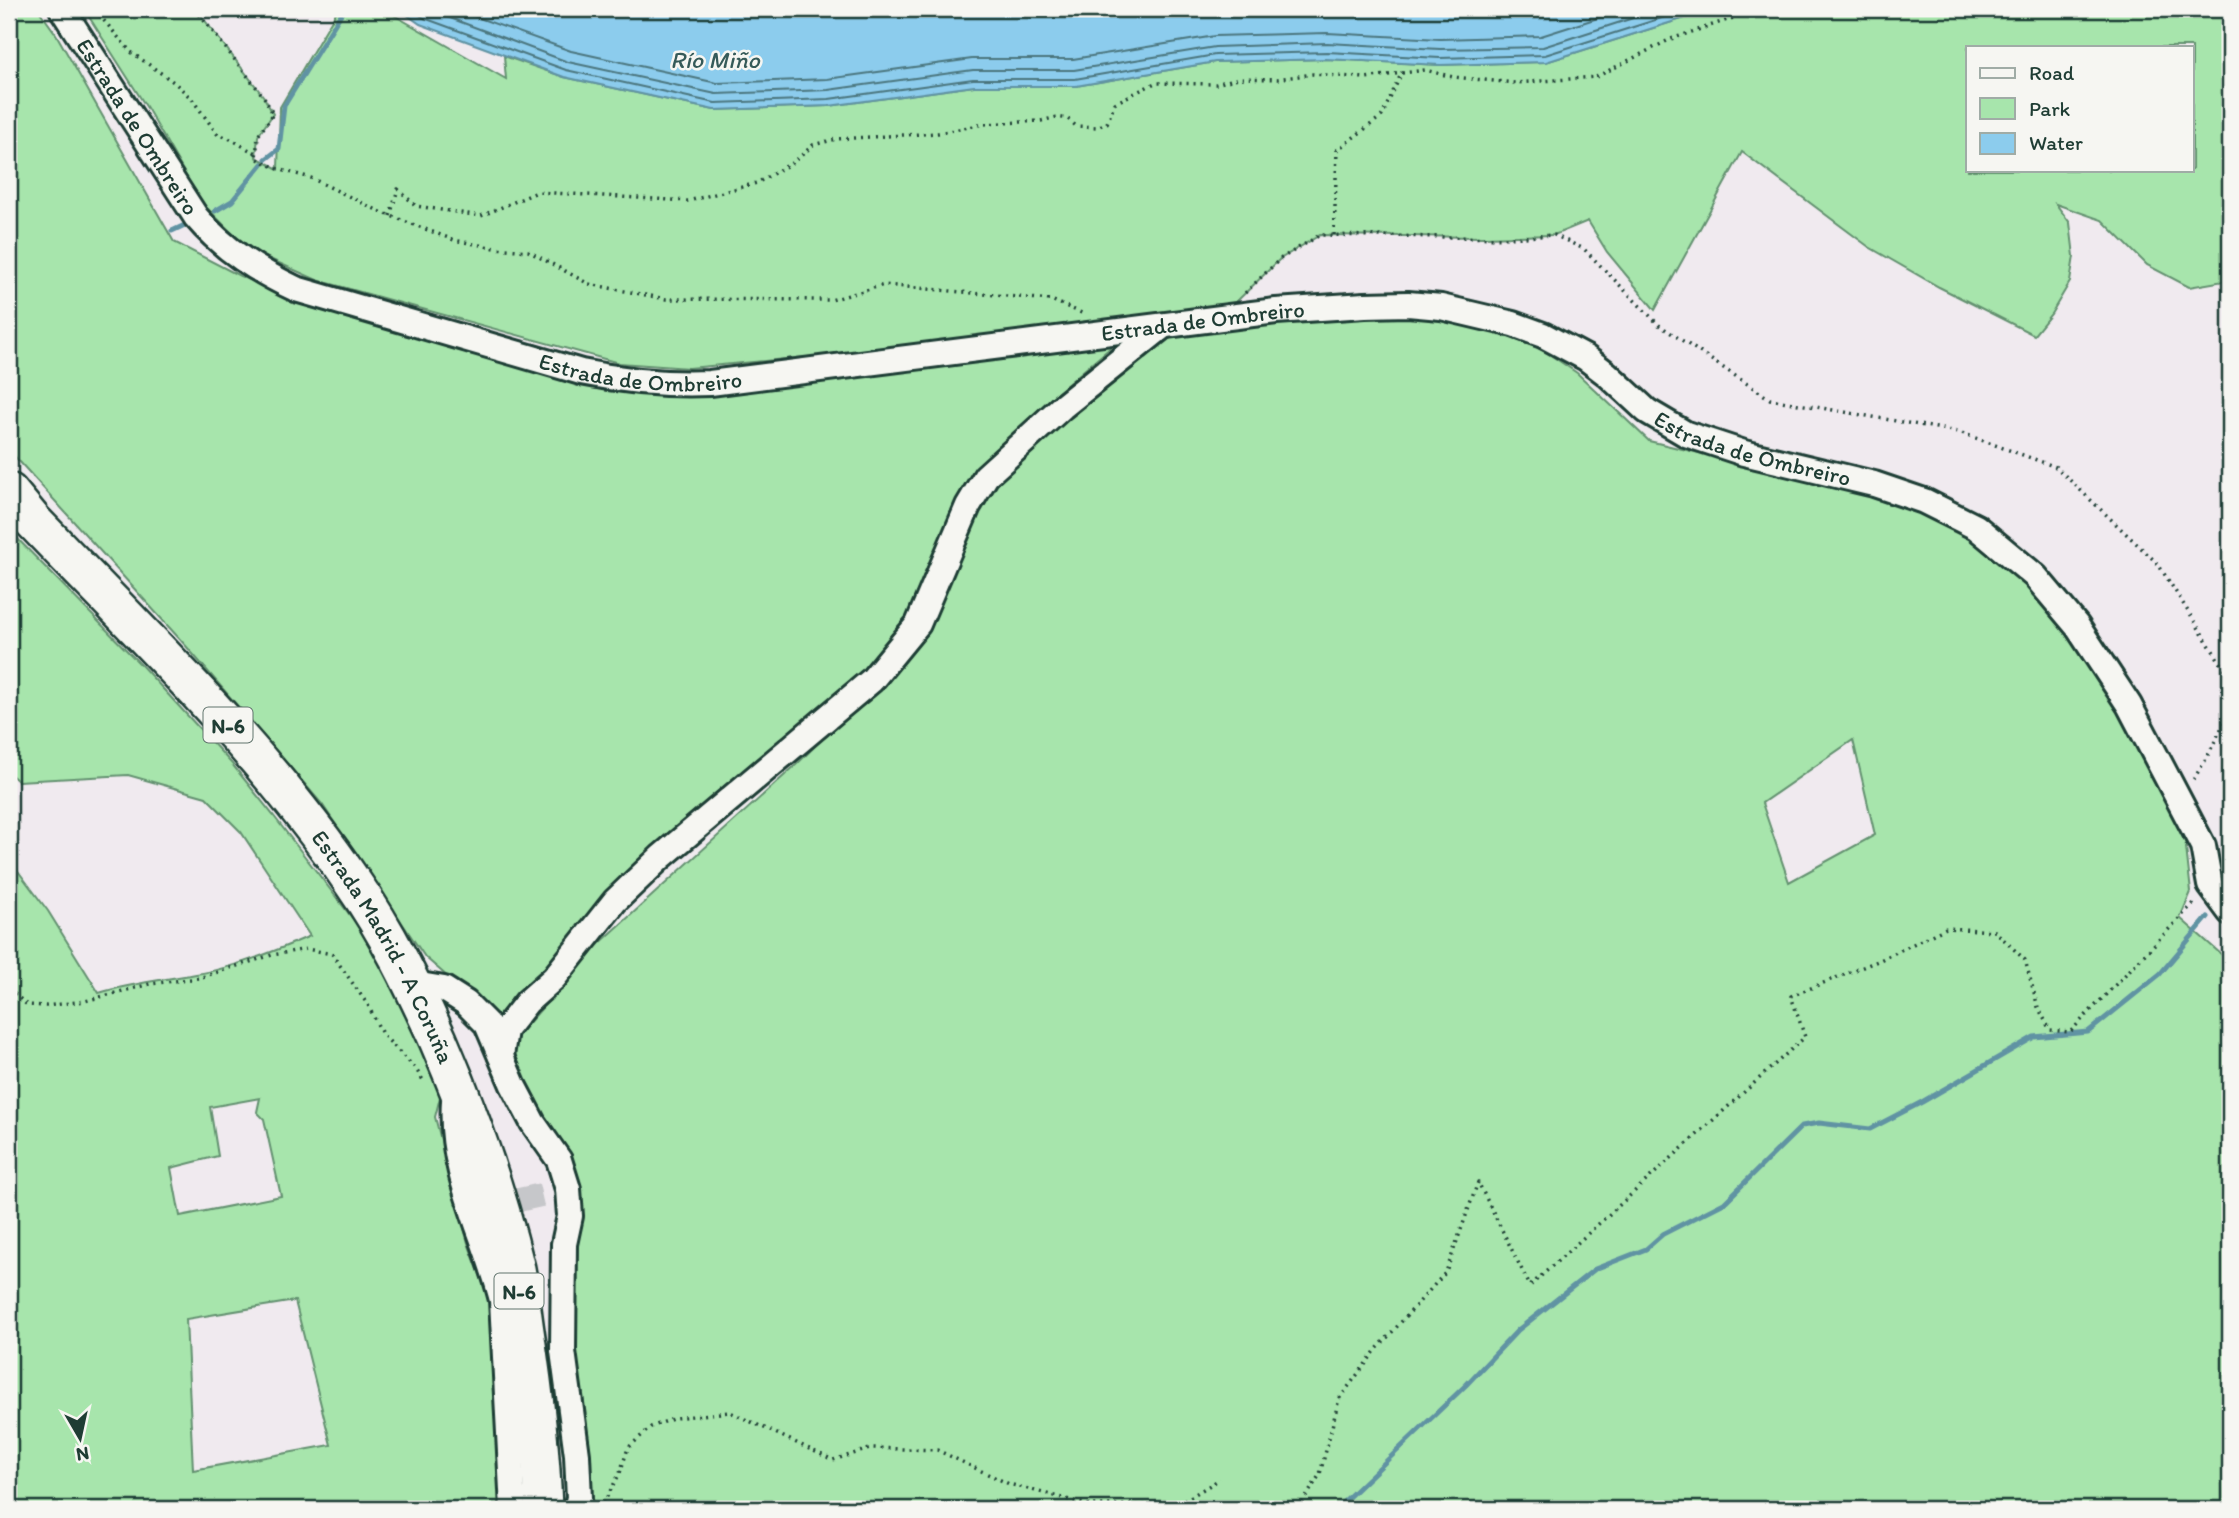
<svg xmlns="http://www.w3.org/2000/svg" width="2239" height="1518" font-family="Itim,sans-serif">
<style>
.green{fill:#a7e5ac;stroke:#639170;stroke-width:2;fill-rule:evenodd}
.water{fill:#8ccced;stroke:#6093a3;stroke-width:2}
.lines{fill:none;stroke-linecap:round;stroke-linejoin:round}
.shore{stroke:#4b767e;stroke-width:2}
.stream{stroke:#6093a3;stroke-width:5}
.minor-tunnel{stroke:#c6c7ca;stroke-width:24;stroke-dasharray:24 12;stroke-linecap:butt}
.minor-casing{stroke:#1f3d34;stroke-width:30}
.highway-casing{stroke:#1f3d34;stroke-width:42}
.path{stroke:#1f3d34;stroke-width:3.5;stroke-dasharray:2 5;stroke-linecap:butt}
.minor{stroke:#f6f6f2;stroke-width:24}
.highway{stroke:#f6f6f2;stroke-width:37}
.labels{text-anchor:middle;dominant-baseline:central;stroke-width:5;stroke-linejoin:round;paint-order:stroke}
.shield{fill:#f6f6f2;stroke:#60746d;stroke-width:2}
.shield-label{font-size:21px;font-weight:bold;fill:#1f3d34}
.street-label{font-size:23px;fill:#1f3d34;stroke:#f6f6f2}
.water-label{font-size:24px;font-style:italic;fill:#355a59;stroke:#f6f6f2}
</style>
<rect width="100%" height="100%" fill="#f0eaef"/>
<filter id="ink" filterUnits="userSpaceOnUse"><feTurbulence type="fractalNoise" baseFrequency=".0143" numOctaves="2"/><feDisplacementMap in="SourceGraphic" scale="14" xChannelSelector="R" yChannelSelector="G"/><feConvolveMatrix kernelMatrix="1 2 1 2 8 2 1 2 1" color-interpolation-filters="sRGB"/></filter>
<g filter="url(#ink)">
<g class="green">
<path d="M9,9H38L56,34L174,242L240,276L351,318L581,382L1123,337L1050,399L975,470L941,539L904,626L863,675L691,821L496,1019L425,957L322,804L186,646L9,450Z"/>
<path d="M84,9H196L264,97L273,114L258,136L256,157L278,169L280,107L338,9H383L506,79L504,56L564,77L714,110L829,106L974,86H1076L1215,62L1326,59L1440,65L1546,62L1713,9H2230V280L2189,287L2147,265L2102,220L2056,204L2070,223L2074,256L2070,282L2051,314L2034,335L1939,287L1869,247L1742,152L1655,310L1607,252L1588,221L1554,235L1484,237L1320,235L1280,259L1234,304L1008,338L689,368L619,363L317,280L263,256L242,243L201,202L147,108ZM1968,47H2192V170H1968Z"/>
<path d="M1364,316L1432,318L1504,335L1543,350L1577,373L1649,441L1825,483L1942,516L2028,583L2065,628L2100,677L2168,793L2185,839L2191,892L2180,918L2230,962V1509H585L571,1355L575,1208L514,1072L510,1044L599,944L797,764L901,661L979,512L1017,456L1175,333ZM1853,740L1875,835L1789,882L1762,803Z"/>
<path d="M9,530L142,666L232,764L273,815L369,940L442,1089L435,1117L468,1243L494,1312L508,1509H9V859L48,911L99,993C131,983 163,980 196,974C230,969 278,950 310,936L241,832L206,797L128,775L18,781L9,773ZM260,1098L257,1112L264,1119L281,1196L180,1216L171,1168L218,1156L210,1107ZM295,1301L331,1445L193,1470L186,1319Z"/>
</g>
<path class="water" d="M399,9H1713L1546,62L1440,65L1326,59L1215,62L1076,86H974L829,106L714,110L564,77L420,24Z"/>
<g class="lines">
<g class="shore">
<path d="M411,9L424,18L566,70L715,103L829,99L973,79H1075L1215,55L1327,52L1440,58L1545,55L1690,9"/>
<path d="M426,9L568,62L716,94L828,90L973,70H1074L1215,47L1327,43L1440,49L1543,47L1661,9"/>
<path d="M454,9L571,51L717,83L827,79L972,59H1073L1215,36L1327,33L1440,39L1541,36L1626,9"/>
</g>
<g class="stream">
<path d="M266,159L279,149L284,106L344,9"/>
<path d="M215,211L232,201L262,164"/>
<path d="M172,231L187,224"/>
<path d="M1336,1509L1466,1385L1518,1330L1595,1269L1646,1249L1663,1234L1724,1203L1802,1126L1819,1123L1870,1129L1922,1102L2034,1037L2088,1032L2160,974L2208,917"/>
</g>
<path class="minor-tunnel" d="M483,1208L568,1189"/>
<defs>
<g id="minor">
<path id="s1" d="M62,9L196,217C224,250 258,271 296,289L581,372C625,381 666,385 710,383L1276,311L1365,305L1408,304L1441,307L1513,324L1543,335L1586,358L1607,374L1647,411L1686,434L1744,453L1874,484L1924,501L1976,527L2035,576L2077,626L2129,705L2203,846L2210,885L2230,912"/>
<path d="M414,984L444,989L466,1003L487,1024L513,1085L533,1123L559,1160L568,1189L570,1216L564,1244L563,1351L577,1455L579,1498L576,1509"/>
<path d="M501,1056L505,1030L527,1002L554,978L615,901L661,857L872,680L918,624L968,506L986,476L1062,407L1163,326"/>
<path d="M454,1101C449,1173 485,1233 502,1300L513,1509"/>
</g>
<g id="highway">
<path id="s2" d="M9,492L33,521C144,637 262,749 353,883C388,933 413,985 438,1040C470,1114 497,1190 516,1269C520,1289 522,1311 525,1331C534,1390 541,1450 543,1509"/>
</g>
</defs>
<use href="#minor" class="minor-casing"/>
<use href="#highway" class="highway-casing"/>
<g class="path">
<path d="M195,9L264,97L273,114L258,136L256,158L278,169L311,178L383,213L454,240L495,248L528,251L589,284L666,299L831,300L884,285L1051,300L1084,314"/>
<path d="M92,14L100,16L131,52L175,83L192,99L218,135C233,137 242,148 257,153"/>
<path d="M390,216L398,189L416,206L481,216L537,192L688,201L757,183L795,161L813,145L836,139L938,133L984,124L1041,121L1057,117L1068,119L1076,126L1097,127L1107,123L1115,103L1155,83L1216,84L1238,78L1277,79L1313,74L1365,78L1425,70L1453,77L1515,83L1596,77L1671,39L1760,9"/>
<path d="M1334,235L1337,150L1382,116L1402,72"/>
<path d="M1245,293L1280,259L1320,235L1509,238L1554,235L1584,249L1659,325L1770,399L1959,432L2056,467L2158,564L2229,676L2230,698L2224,723L2205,761L2193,780"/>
<path d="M9,989L27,1005L46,1006L85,1001L150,984L199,978L272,955L307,949L332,954L368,1005L382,1034L415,1068L425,1083"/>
<path d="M597,1506L603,1504L620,1473L628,1448L651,1427L675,1418L730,1412L833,1460L873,1448L937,1450L1009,1484L1089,1505H1177L1220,1479"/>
<path d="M1299,1509L1320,1474L1339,1399L1376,1350L1446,1272L1478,1182L1530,1286L1805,1037L1791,996L1880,960L1946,928L1995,931L2025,960L2038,1007L2050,1030L2070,1032L2196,901"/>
</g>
<use href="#minor" class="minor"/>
<use href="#highway" class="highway"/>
</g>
</g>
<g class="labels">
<g class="shield">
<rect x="203.5" y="707.5" width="49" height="35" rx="5"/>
<rect x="494.5" y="1273.5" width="49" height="35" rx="5"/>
</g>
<g class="shield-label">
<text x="228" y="725">N-6</text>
<text x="519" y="1291">N-6</text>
</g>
<g class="street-label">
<text stroke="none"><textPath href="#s1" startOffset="140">Estrada de Ombreiro</textPath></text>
<text stroke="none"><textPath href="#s1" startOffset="1295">Estrada de Ombreiro</textPath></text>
<text stroke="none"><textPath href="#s1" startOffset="728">Estrada de Ombreiro</textPath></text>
<text stroke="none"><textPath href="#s1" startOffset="1883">Estrada de Ombreiro</textPath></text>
<text stroke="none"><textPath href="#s2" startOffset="592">Estrada Madrid - A Coruña</textPath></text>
</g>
<g class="water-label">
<text x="715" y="59">Río Miño</text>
</g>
</g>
<rect width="2239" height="1518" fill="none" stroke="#f6f6f2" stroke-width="35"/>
<rect x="18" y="18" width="2204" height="1483" fill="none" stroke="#1f3d34" stroke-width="2.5" filter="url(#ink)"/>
<rect x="1966" y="46" width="228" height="126" fill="#f6f6f2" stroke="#a0aca6" stroke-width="2"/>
<rect x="1980" y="68" width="35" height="10" fill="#f6f6f2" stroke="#a0aca6" stroke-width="2"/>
<text x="2029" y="80" font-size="21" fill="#1f3d34">Road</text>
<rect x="1980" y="98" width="35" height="21" fill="#a7e5ac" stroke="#a0aca6" stroke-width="2"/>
<text x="2029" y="116" font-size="21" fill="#1f3d34">Park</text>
<rect x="1980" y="133" width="35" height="21" fill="#8ccced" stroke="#a0aca6" stroke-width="2"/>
<text x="2029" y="150" font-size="21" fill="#1f3d34">Water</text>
<g transform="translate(80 1438) rotate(171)" stroke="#f6f6f2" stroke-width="5" paint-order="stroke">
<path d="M0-5L12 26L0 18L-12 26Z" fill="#1f3d34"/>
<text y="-10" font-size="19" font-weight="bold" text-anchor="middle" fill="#1f3d34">N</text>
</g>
</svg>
